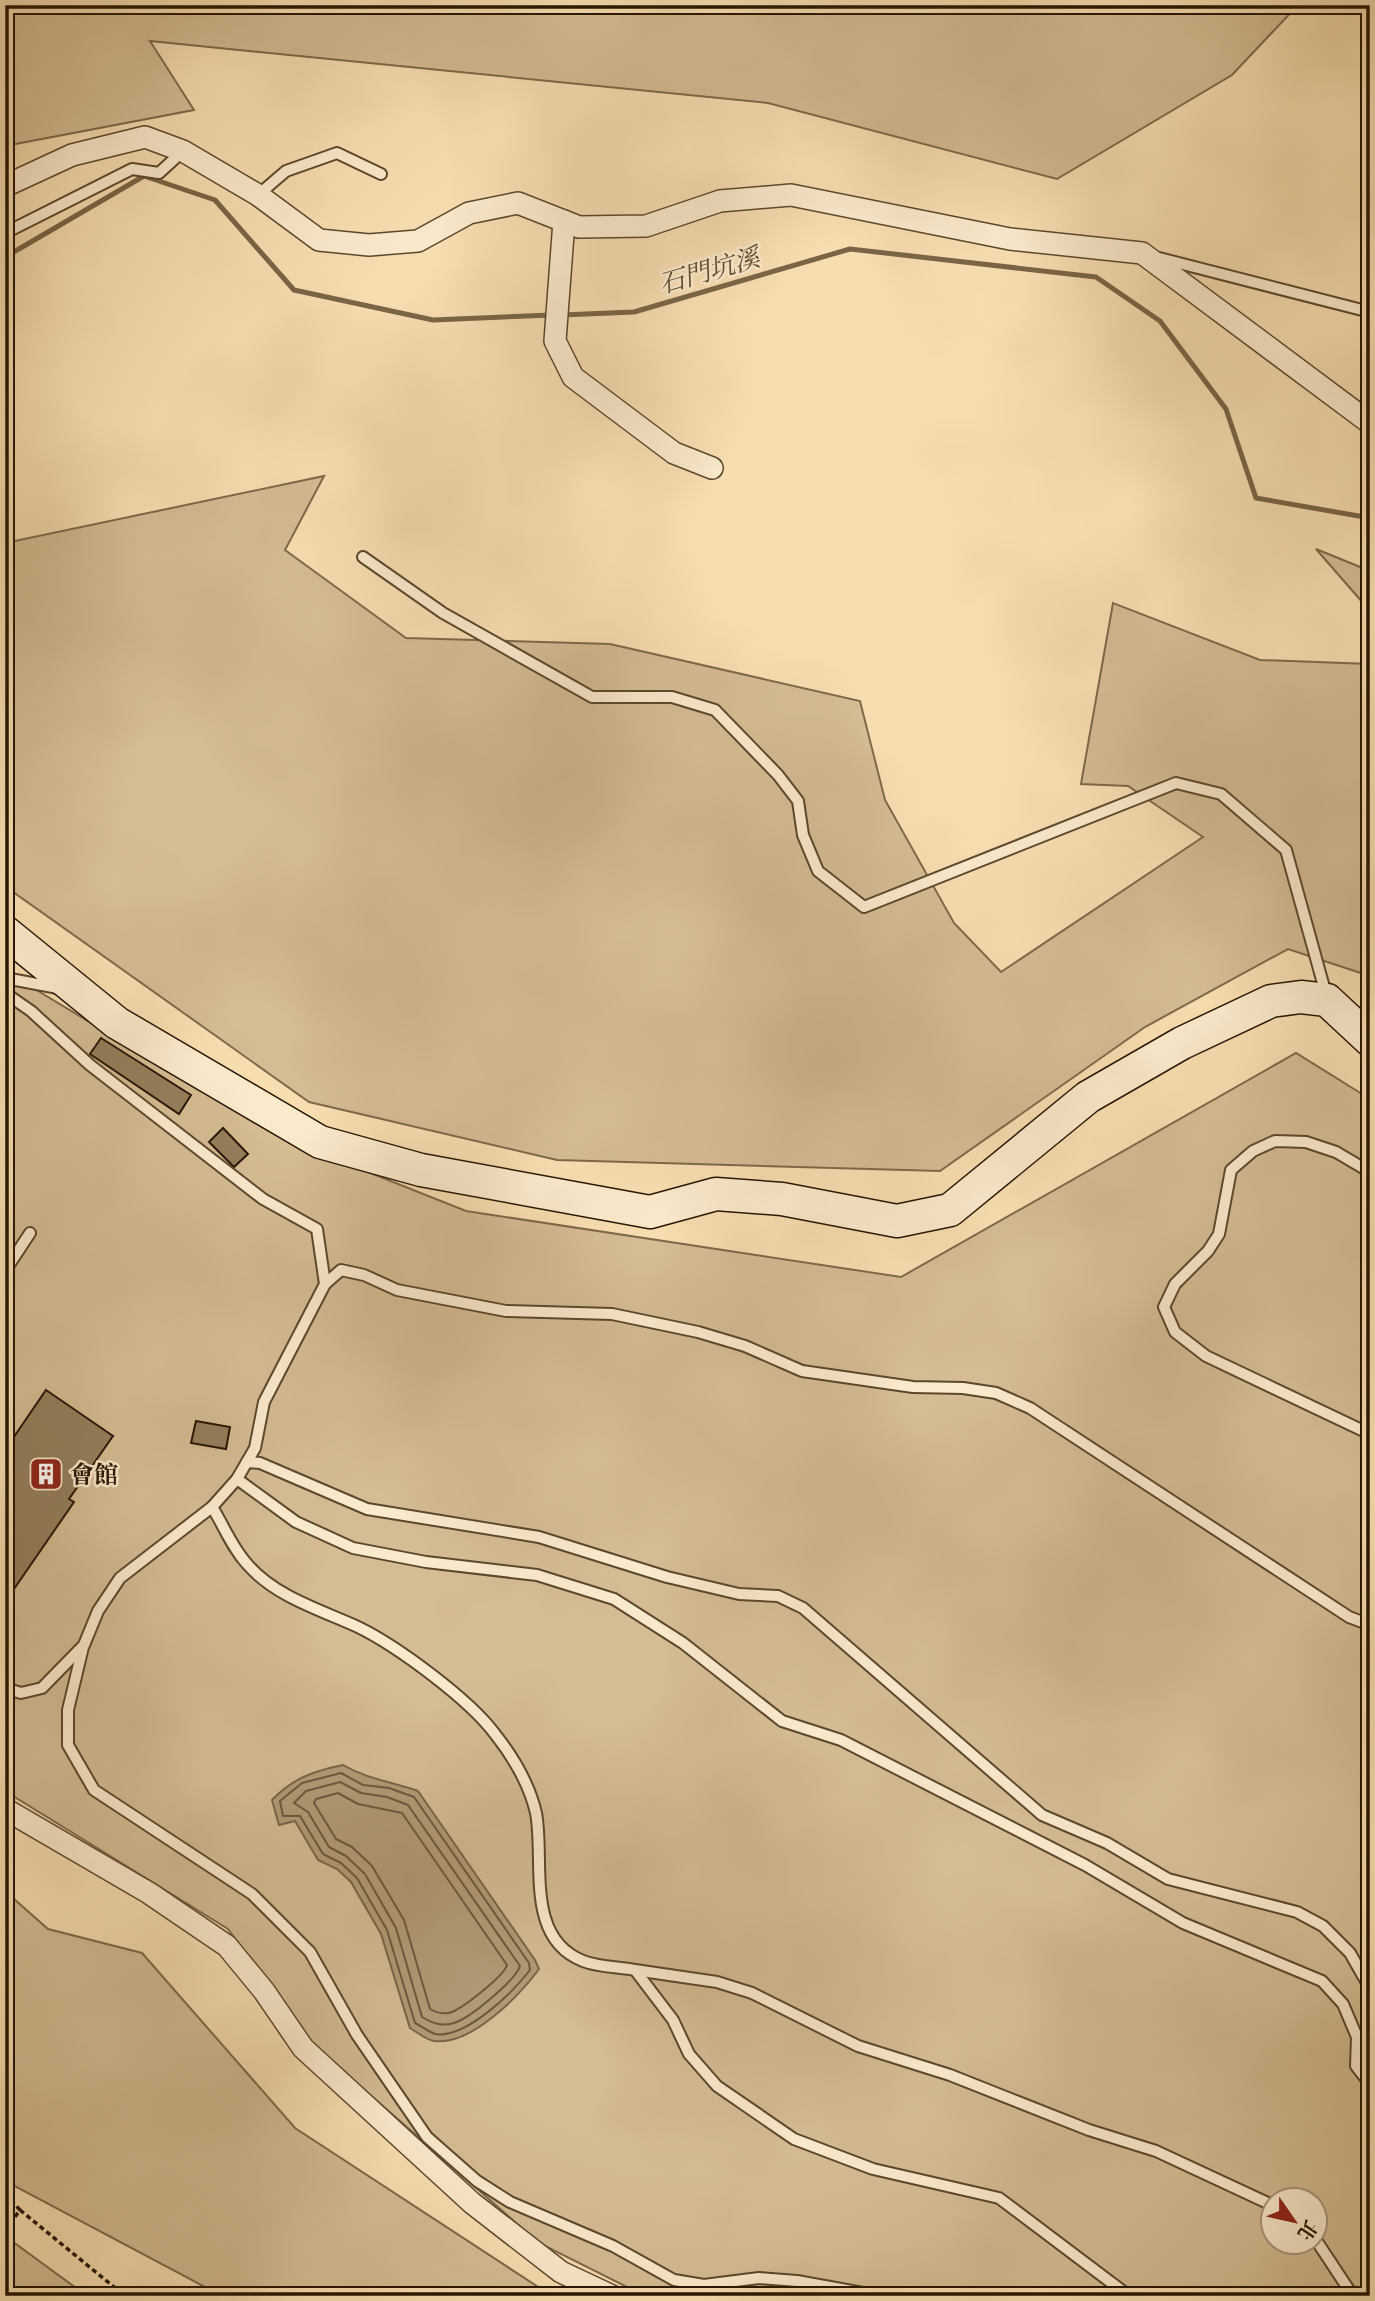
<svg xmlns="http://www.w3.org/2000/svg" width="1375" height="2301" font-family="'Gentium Book Plus','Noto Serif TC',serif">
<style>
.green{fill:#d4bc93;stroke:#7e694a;stroke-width:2;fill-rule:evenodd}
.water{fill:#b09a75;stroke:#796546;stroke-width:2}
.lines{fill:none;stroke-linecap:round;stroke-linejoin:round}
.shore{stroke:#6c583a;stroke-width:2}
.stream{stroke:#796546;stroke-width:5}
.building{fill:#937e5c;stroke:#271600;stroke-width:2}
.lane-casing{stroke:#5b482c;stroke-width:14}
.street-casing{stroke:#5b482c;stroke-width:24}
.secondary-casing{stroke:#271600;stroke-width:35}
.path{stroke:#271600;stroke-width:3.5;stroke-dasharray:5 3.5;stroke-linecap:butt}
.lane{stroke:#faeacc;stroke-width:10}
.street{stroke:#faeacc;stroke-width:21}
.secondary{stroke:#faeacc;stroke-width:32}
.labels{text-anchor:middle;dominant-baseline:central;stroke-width:5;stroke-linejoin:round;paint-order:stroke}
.poi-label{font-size:24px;font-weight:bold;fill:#271600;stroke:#faeacc;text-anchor:start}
.water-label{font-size:26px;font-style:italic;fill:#5e4b2f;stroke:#faeacc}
</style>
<rect width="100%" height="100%" fill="#f7deb1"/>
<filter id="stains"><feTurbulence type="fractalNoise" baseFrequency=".00286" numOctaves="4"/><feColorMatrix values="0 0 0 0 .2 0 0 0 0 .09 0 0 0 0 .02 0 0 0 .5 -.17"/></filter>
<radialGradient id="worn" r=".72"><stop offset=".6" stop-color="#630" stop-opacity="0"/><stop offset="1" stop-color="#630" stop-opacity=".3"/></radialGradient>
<g class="green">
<path d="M5,5H1298L1232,75L1057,179L768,103L150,41L194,110L5,146Z"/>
<path d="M324,476L285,550L406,638L610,644L860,701L885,800L954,923L1001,972L1203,837L1128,786L1081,784L1113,603L1260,660L1370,664V976L1288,949L1145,1027L940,1171L557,1160L309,1102L9,889L5,880V543Z"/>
<path d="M1316,549L1370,571V611Z"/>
<path d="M5,971L280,1137L466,1211L901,1277L1296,1053L1370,1099V2296H645L539,2243L311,2043L228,1929L5,1791ZM1274,2200H1316V2242H1274Z"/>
<path d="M5,1891L48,1929L142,1953L295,2128L552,2296H222L5,2181Z"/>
<path d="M5,2236L87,2296H5Z"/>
</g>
<path class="water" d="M343,1765C367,1779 392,1782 418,1791L535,1960L539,1969C519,1996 471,2046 434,2041C426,2040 417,2032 410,2028L381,1934L351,1882L337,1869L318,1860L295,1821L279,1825L272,1800C293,1778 314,1771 343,1765Z"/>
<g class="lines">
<g class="shore">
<path d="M341,1773L363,1785L389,1788L414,1797L529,1963L530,1970C513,1992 466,2039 435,2034C429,2032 421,2026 415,2023L387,1930L357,1878L341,1863L323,1854L300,1816H283L280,1801L302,1783Z"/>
<path d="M340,1782L361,1793L387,1797L408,1805L520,1966C515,1981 470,2018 454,2023C442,2027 432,2023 422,2017L396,1928L365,1874L346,1856L329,1847L308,1812L294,1803L306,1791Z"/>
<path d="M338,1793L358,1804L402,1813L507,1965C504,1976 464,2007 452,2012C444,2015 437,2013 430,2009L404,1920L372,1866L352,1847L336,1839L314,1803L316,1799Z"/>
</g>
<g class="stream">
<path d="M5,261L12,253L144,176L215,200L294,290L433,320L552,315"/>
<path d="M562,315L634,312L850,249L1096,277L1160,321L1226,409L1256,498L1370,518"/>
</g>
</g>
<g class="building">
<path d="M101,1038L191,1095L179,1114L90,1054Z"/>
<path d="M223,1128L248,1154L234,1167L209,1142Z"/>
<path d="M46,1390L113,1436L69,1499L74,1502L5,1602V1450Z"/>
<path d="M196,1421L230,1427L226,1449L191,1443Z"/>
</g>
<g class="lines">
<defs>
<g id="lane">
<path d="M258,195L286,171L337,153L381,174"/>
<path d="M5,233L132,169L159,173L183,151"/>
<path d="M1159,258L1370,312"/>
<path d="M363,557L443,613L592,697H672L715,710L778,775L798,801L803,835L818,871L864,907L1176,783L1221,794L1286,850L1327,998"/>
<path d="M5,978L58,988"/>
<path d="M5,993L31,1011L90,1065L263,1199L317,1229L325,1284"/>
<path d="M1370,1172L1336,1152L1306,1142L1275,1141L1253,1151L1231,1170L1219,1234L1208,1251L1175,1284L1164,1307L1175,1332L1206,1356L1370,1434"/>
<path d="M5,1271L30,1233"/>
<path d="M247,1462L260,1463L367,1509L539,1537L667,1577L739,1594L778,1596L803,1608L1042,1815L1107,1843L1168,1879L1297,1912L1323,1926L1350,1953L1370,1988"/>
<path d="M237,1479L296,1522L353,1548L426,1562L537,1575L614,1599L683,1643L782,1721L841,1740L1085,1865L1183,1923L1322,1981L1343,2004L1357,2037L1356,2066L1370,2084"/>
<path d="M212,1507C224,1526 232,1548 248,1565C276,1597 321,1610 358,1627C397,1646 469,1699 495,1734C514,1758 529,1783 536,1813C545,1860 524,1938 583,1961C598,1967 619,1967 635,1970L673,2020L689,2054L717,2086L794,2139L873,2169L999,2198L1129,2296"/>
<path d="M83,1647L68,1710V1745L94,1790L252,1894L310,1952L357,2035L427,2137L477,2181L510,2202L613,2246L674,2280L704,2285L759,2278L797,2281L880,2296"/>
<path d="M5,1688L21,1693L42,1688L84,1645L98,1611L120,1578L212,1507L237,1479L255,1448L264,1402L325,1284L341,1270L364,1275L397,1290L506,1311L612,1314L698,1332L745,1346L802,1371L913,1387L963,1388L996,1393L1030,1408L1349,1617L1370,1625"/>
<path d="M635,1970L717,1982L752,1993L858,2046L950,2075L1089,2130L1156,2151L1274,2206"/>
<path d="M1316,2240L1353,2296"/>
</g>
<g id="street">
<path d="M5,186L72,155L145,137L183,151L258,195L319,240L369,245L418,241L469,213L518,203L579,227L646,226L720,201L791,195L1010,239L1142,253L1370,423"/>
<path d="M564,221L555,341L573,377L674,453L712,468"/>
<path d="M5,1809L149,1893L227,1946L264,1991L303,2048L472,2203L561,2272L612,2296"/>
</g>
<path id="secondary" d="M5,932L117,1023L320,1142L421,1170L650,1212L716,1194L782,1199L897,1221L950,1210L1088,1097L1182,1043L1271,1001L1301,997L1327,1000L1370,1040"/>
</defs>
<use href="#lane" class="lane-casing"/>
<use href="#street" class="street-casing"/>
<use href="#secondary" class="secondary-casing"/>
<g class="path">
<path d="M5,2194L20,2210L12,2221L5,2214"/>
<path d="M20,2210L125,2296"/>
</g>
<use href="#lane" class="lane"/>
<use href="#street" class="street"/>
<use href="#secondary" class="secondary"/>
</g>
<defs>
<symbol id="building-square" viewBox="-11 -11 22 22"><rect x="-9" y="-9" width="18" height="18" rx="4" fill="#8f2418" stroke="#faeacc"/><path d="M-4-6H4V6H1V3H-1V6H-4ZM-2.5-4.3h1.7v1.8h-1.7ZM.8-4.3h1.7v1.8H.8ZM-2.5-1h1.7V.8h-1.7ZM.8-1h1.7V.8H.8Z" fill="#fff"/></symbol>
</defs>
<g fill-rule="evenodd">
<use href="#building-square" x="27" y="1455" width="38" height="38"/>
</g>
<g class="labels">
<g class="poi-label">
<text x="70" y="1474">會館</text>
</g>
<g class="water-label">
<text transform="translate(709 270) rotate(-16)">石門坑溪</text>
</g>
</g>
<rect width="1375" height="2301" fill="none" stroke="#f7deb1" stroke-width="28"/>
<rect x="7" y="7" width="1361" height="2287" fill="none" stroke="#271600" stroke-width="3.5"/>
<rect x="14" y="14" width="1347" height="2273" fill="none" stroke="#271600" stroke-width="2"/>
<g transform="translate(1294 2221) rotate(124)"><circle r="33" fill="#faeacc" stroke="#a6957a" stroke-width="2"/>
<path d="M0-5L12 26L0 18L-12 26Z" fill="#8f2418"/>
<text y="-10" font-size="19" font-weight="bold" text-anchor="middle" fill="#271600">北</text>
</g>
<rect width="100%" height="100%" filter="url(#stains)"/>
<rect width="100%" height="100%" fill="url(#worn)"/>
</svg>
